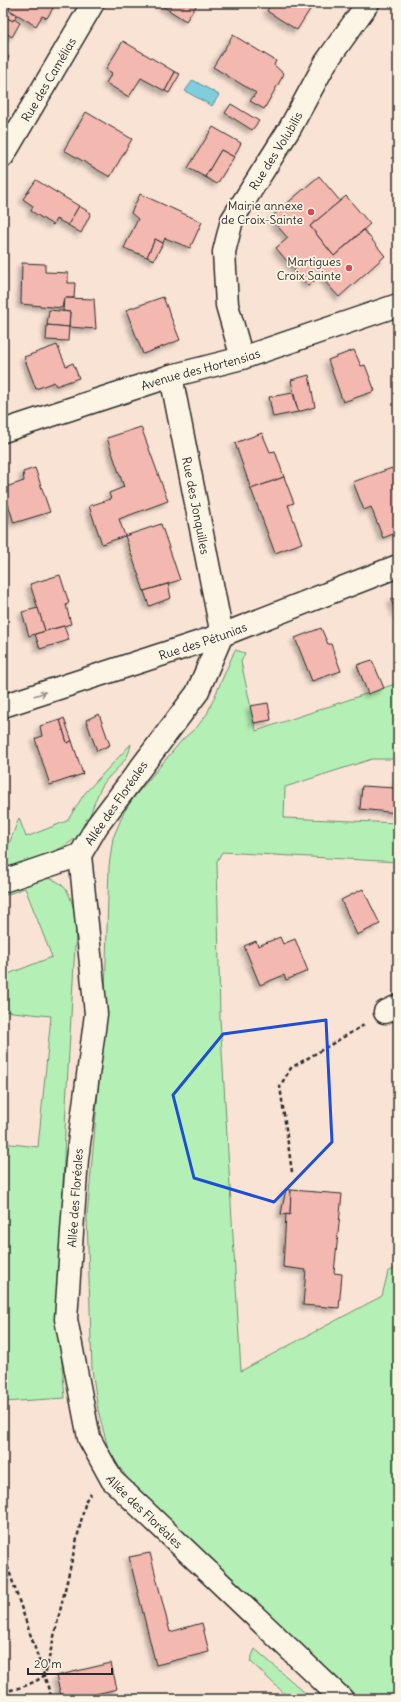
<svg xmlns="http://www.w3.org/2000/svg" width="401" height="1702" font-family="Delius,sans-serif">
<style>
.green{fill:#b4f0b5;stroke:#708e70}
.water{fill:#7fcedc;stroke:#5d8d95}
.building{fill:#f3b8af;stroke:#2b2b2b;filter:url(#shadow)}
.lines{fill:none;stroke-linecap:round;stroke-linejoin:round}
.minor-casing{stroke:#2b2b2b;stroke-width:25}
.path{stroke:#2b2b2b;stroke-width:2.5;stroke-dasharray:4 3;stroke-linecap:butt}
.minor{stroke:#fcf5e5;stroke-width:22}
.oneway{stroke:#949088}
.marked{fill:none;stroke:#1d4ed8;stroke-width:3;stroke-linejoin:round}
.poi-dot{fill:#d1495b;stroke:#fcf5e5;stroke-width:1.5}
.labels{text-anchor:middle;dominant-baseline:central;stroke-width:3.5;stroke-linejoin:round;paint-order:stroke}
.street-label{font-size:12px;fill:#2b2b2b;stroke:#fcf5e5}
.poi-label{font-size:12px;fill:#2b2b2b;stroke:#fcf5e5;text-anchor:end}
</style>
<defs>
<filter id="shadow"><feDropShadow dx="-3.5" dy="3.5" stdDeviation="2" flood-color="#0004"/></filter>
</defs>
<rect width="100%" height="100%" fill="#f9e3d5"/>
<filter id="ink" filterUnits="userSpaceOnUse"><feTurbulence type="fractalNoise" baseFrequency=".025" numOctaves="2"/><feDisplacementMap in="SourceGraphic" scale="8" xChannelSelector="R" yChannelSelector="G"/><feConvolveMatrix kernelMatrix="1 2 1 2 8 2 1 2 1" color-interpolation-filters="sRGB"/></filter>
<g filter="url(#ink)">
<g class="green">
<path d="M235,650L245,653L241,662L256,731L398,683V759H372L285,787L284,818L398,823V862L222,852L217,861L220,1018L241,1371L382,1296L388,1272L398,1267V1699H360L132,1485L109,1452L98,1410L92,1369L87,1217L104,1025L109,866L113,838L124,812L135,796L183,739L197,727L207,714Z"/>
<path d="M131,744C129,763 111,771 102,786C94,800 91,817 82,831C67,852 27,861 3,869V846L9,844L19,818L26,837L67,821L85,793Z"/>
<path d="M39,877C43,878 50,878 54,880C72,887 75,912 76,929L66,1104L58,1320L65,1398L3,1402V1143L38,1147L51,1016L3,1011V976L52,957L25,888L3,896V889Z"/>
<path d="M255,1649L312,1699H290L250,1661Z"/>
</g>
<path class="water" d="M193,80L219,95L212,106L185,91Z"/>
<g class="building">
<path d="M12,3H56L47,18L42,16L36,26L8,9Z"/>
<path d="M160,3H198L186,21L159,4Z"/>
<path d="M272,3H314L297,30L267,11Z"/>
<path d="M3,7L17,15L13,21L3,16Z"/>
<path d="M3,16L13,21L14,19L20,23L12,37L3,31Z"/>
<path d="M233,35L276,61L274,65L284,74L264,109L250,101L256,93L213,67Z"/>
<path d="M123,41L175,72L165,91L141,78L129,97L106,83L112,73L106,69Z"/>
<path d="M3,53L9,57L3,67Z"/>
<path d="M175,72L180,74L169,93L165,91Z"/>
<path d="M231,104L259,121L252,130L225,113Z"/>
<path d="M86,112L132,139L110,177L64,150Z"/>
<path d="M213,127L241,143L234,157L221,150L205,177L188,168Z"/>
<path d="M221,150L234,157L217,184L205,177Z"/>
<path d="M319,176L340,201L310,226L334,256L364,230L385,256L339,297L320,276L308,286L276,248L288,238L270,218Z"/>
<path d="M36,180L79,206L68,225L56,219L53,225L31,211L33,206L23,199Z"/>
<path d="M140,194L202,222L190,248L165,238L163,243L155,239L147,257L124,248L138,219L131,213Z"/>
<path d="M346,196L370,224L334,256L310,226Z"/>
<path d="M79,206L91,213L81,233L68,225Z"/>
<path d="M155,239L163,243L154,260L147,257Z"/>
<path d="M22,263L45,264V272L68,273V283H75L74,298H64L62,308L21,304Z"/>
<path d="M163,297L180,340L143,354L126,310Z"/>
<path d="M64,298L94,299L96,329L69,327L70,312L63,311Z"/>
<path d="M49,310L70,312L69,327L47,325Z"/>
<path d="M47,325L69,327L68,341L46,340Z"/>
<path d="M57,345L66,366L73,363L79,378L56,386L54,382L36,389L24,357Z"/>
<path d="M354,350L361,366L365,365L375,391L343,402L328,360Z"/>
<path d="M309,375L315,407L298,412L291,380Z"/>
<path d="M293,393L298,412L273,417L269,397Z"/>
<path d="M141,427L168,501L119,519L125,536L102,544L89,506L111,499L109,493L124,487L107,438Z"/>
<path d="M262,433L270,452L275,451L284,477L251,489L235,443Z"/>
<path d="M35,468L50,512L14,523L3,488L24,481L23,472Z"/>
<path d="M392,468L398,484V497L396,498L398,504V532L383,538L371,507L364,510L353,482Z"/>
<path d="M284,477L294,503L288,505L302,543L275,553L251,489Z"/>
<path d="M161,524L180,580L144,591L125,536Z"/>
<path d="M60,575L69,603L66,605L71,624L45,631L30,584Z"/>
<path d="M168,584L171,598L149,606L144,591Z"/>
<path d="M398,596V616L391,600Z"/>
<path d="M38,608L45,631L29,636L22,612Z"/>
<path d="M64,626L69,640L40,649L35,634Z"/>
<path d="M321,628L328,644H331L341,671L312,681L295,638Z"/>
<path d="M372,660L384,688L368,694L357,665Z"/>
<path d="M268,703L271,720L254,723L250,706Z"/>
<path d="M99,714L110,745L97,751L86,720Z"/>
<path d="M64,718L72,741L67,743L60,720Z"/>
<path d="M60,720L67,743L72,741L83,774L50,785L35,739L42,736L40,726Z"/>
<path d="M397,778L398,813L360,809L362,786L395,788Z"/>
<path d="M363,889L380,924L357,935L341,900Z"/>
<path d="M280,937L283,944L295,939L308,971L286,980L284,975L260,985L244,946L256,941L258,946Z"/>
<path d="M286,1189L291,1190L290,1215L281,1214Z"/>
<path d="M291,1190L342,1194L334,1273L342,1274L339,1308L303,1305L306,1270L283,1267L286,1214L290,1215Z"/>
<path d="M150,1553L170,1632L202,1623L209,1652L156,1665L129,1557Z"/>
<path d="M111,1663L117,1689L75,1699H62L56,1676Z"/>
</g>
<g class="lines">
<defs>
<g id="minor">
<path id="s1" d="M3,156L93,3"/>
<path id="s2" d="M242,358L227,305L224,252L232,220L290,128L326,62L368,3"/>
<path id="s3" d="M171,376L222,635"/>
<path id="s4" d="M3,431L171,376L242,358L398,305"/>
<path id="s5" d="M222,635L197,693L97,826L80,855L96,1014L77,1159L66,1319L89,1438L112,1480L342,1699"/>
<path id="s6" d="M3,706L222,635L398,566"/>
<path d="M3,881L80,855"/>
<path d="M385,1012L398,1006"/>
</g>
</defs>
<use href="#minor" class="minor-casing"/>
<g class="path">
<path d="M292,1172L280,1086L291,1068L364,1025"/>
<path d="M3,1553L52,1699"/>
<path d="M3,1692C19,1688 32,1685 45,1675L86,1500L91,1493"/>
</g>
<use href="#minor" class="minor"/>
</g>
<defs><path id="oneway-shaft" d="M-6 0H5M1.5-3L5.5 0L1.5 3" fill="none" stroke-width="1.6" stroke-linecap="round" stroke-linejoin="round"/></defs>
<use class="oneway" href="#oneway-shaft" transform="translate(40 694) rotate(-18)"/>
</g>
<path class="marked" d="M326,1020L332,1142L274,1202L194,1178L173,1095L223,1034Z"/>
<g class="poi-dot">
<circle cx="311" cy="212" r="4"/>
<circle cx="349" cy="268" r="4"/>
</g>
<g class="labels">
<g class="street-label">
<text stroke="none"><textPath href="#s1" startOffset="89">Rue des Camélias</textPath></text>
<text stroke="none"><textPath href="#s2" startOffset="223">Rue des Volubilis</textPath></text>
<text stroke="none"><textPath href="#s4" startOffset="207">Avenue des Hortensias</textPath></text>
<text stroke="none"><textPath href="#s3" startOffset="132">Rue des Jonquilles</textPath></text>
<text stroke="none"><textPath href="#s6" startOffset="210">Rue des Pétunias</textPath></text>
<text transform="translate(116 803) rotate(-55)">Allée des Floréales</text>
<text transform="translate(75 1198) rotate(-86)">Allée des Floréales</text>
<text stroke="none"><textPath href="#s5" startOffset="944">Allée des Floréales</textPath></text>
</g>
<g class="poi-label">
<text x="303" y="205">Mairie annexe<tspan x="303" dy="14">de Croix-Sainte</tspan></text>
<text x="341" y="261">Martigues<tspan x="341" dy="14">Croix Sainte</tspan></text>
</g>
</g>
<rect width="401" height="1702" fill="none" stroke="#fcf5e5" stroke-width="16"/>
<rect x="8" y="8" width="385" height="1686" fill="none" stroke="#2b2b2b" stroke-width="1.5" filter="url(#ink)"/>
<path d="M28 1668v6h84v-6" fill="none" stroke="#2b2b2b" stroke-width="2"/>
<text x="34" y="1668" font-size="12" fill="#2b2b2b" stroke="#fcf5e5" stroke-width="3" paint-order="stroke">20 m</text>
</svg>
